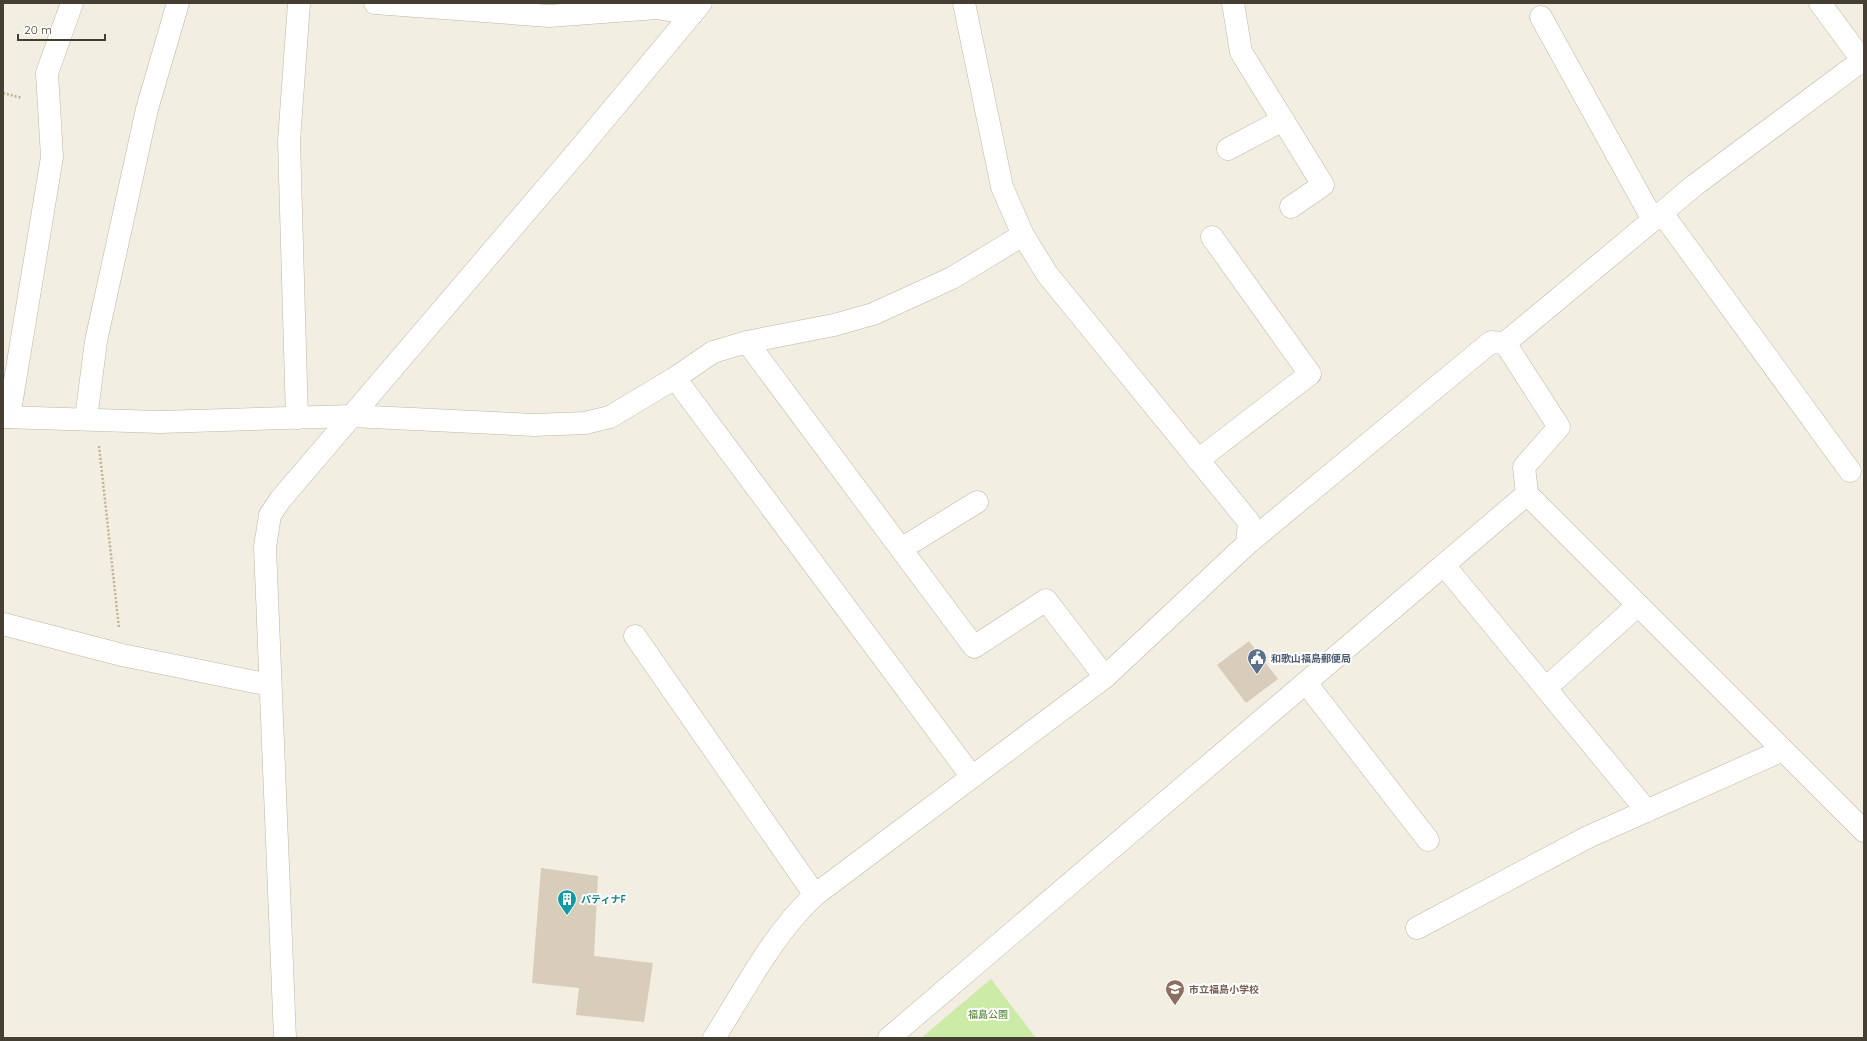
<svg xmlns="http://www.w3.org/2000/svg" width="1867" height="1041" font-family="Quicksand,'Noto Sans JP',sans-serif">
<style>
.green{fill:#cceba7}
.building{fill:#d8ccba}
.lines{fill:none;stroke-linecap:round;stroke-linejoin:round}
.minor-casing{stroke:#bfb6a4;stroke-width:23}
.tertiary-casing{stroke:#bfb6a4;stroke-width:23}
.path{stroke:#c2b294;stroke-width:2.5;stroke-dasharray:2 2;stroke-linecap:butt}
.minor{stroke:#fff;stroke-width:22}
.tertiary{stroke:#fff;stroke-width:22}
.labels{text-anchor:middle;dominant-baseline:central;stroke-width:4;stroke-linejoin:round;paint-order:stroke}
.service-label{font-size:10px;font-weight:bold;fill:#4e5e75;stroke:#fff;text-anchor:start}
.culture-label{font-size:10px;font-weight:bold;fill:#0d838f;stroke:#fff;text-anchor:start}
.education-label{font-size:10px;font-weight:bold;fill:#785e54;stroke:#fff;text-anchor:start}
.park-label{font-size:10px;fill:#437b21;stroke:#fff}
</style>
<rect width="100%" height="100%" fill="#f3eee2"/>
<path class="green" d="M991,979L1036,1038H921Z"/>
<g class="building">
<path d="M1249,641L1278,679L1246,703L1217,665Z"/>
<path d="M541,868L598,876L594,956L653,963L644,1022L576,1015L579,988L532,983Z"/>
</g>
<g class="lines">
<defs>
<g id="minor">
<path d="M375,3L549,16L657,8L692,14"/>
<path d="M1233,3L1241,52L1323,185L1291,207"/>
<path d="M1820,3L1862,60"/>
<path d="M1541,17L1653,220"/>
<path d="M1864,59L1695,185L1505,343L1559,427L1524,467L1527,494L1864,831"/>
<path d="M1228,149L1283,120"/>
<path d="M1662,213L1850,471"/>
<path d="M747,342L974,647L1046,600L1105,677"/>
<path d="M675,378L972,777"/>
<path d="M3,417L160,422L351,416L534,425L585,423L610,417L675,378L713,352L747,342L834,325L873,314L952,278L1023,235"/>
<path d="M9,417L52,157L47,73L72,3"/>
<path d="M297,418L289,141L299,3"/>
<path d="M86,419L96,341L147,109L178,3"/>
<path d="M1198,460L1310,374L1212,237"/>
<path d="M1247,544L1491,342L1505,343"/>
<path d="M901,549L977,502"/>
<path d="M1444,565L1647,811"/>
<path d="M635,636L815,895"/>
<path d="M1306,683L1428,840"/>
<path d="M1546,688L1638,605"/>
<path d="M1417,928L1588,837L1783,750"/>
<path d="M285,1038L265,547L270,515L280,500L577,152L701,3"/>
<path d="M714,1038C744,991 774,932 815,895L1105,677L1247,544L1249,522L1047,274L1023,235L1002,187L964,3"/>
<path d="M889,1038L1527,494"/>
</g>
<path id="tertiary" d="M3,624L122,655L270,685"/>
</defs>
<use href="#minor" class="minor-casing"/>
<use href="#tertiary" class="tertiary-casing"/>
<g class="path">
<path d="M3,93L22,98"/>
<path d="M99,446L119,628"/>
</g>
<use href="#minor" class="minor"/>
<use href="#tertiary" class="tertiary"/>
</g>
<defs>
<symbol id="civic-pin" viewBox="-11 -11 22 30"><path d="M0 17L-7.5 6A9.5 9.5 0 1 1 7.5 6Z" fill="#5c6f8a" stroke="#fff"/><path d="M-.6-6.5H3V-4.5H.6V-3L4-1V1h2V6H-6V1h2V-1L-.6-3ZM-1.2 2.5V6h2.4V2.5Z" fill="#fff"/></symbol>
<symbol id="building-pin" viewBox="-11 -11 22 30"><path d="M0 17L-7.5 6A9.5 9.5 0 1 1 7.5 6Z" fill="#0f9aa8" stroke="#fff"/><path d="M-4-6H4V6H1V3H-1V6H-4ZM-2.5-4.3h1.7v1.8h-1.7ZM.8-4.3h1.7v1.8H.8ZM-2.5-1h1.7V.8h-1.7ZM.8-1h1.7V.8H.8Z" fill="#fff"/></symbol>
<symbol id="school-pin" viewBox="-11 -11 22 30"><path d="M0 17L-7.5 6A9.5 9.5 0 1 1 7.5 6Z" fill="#8d6e63" stroke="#fff"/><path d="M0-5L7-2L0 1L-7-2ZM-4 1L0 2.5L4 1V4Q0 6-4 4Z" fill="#fff"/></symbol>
</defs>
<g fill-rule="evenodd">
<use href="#civic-pin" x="1246" y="647" width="22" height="30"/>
<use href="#building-pin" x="556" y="888" width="22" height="30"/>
<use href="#school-pin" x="1164" y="978" width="22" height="30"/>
</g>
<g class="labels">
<g class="service-label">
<text x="1271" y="658">和歌山福島郵便局</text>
</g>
<g class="culture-label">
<text x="581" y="899">パティナF</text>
</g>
<g class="education-label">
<text x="1189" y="989">市立福島小学校</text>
</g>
<g class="park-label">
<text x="988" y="1014">福島公園</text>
</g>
</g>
<rect width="1867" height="1041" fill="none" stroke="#453e32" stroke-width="8"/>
<path d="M18 34v6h87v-6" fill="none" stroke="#453e32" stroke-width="2"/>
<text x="24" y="34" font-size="12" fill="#453e32" stroke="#ffffff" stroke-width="3" paint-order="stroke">20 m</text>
</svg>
